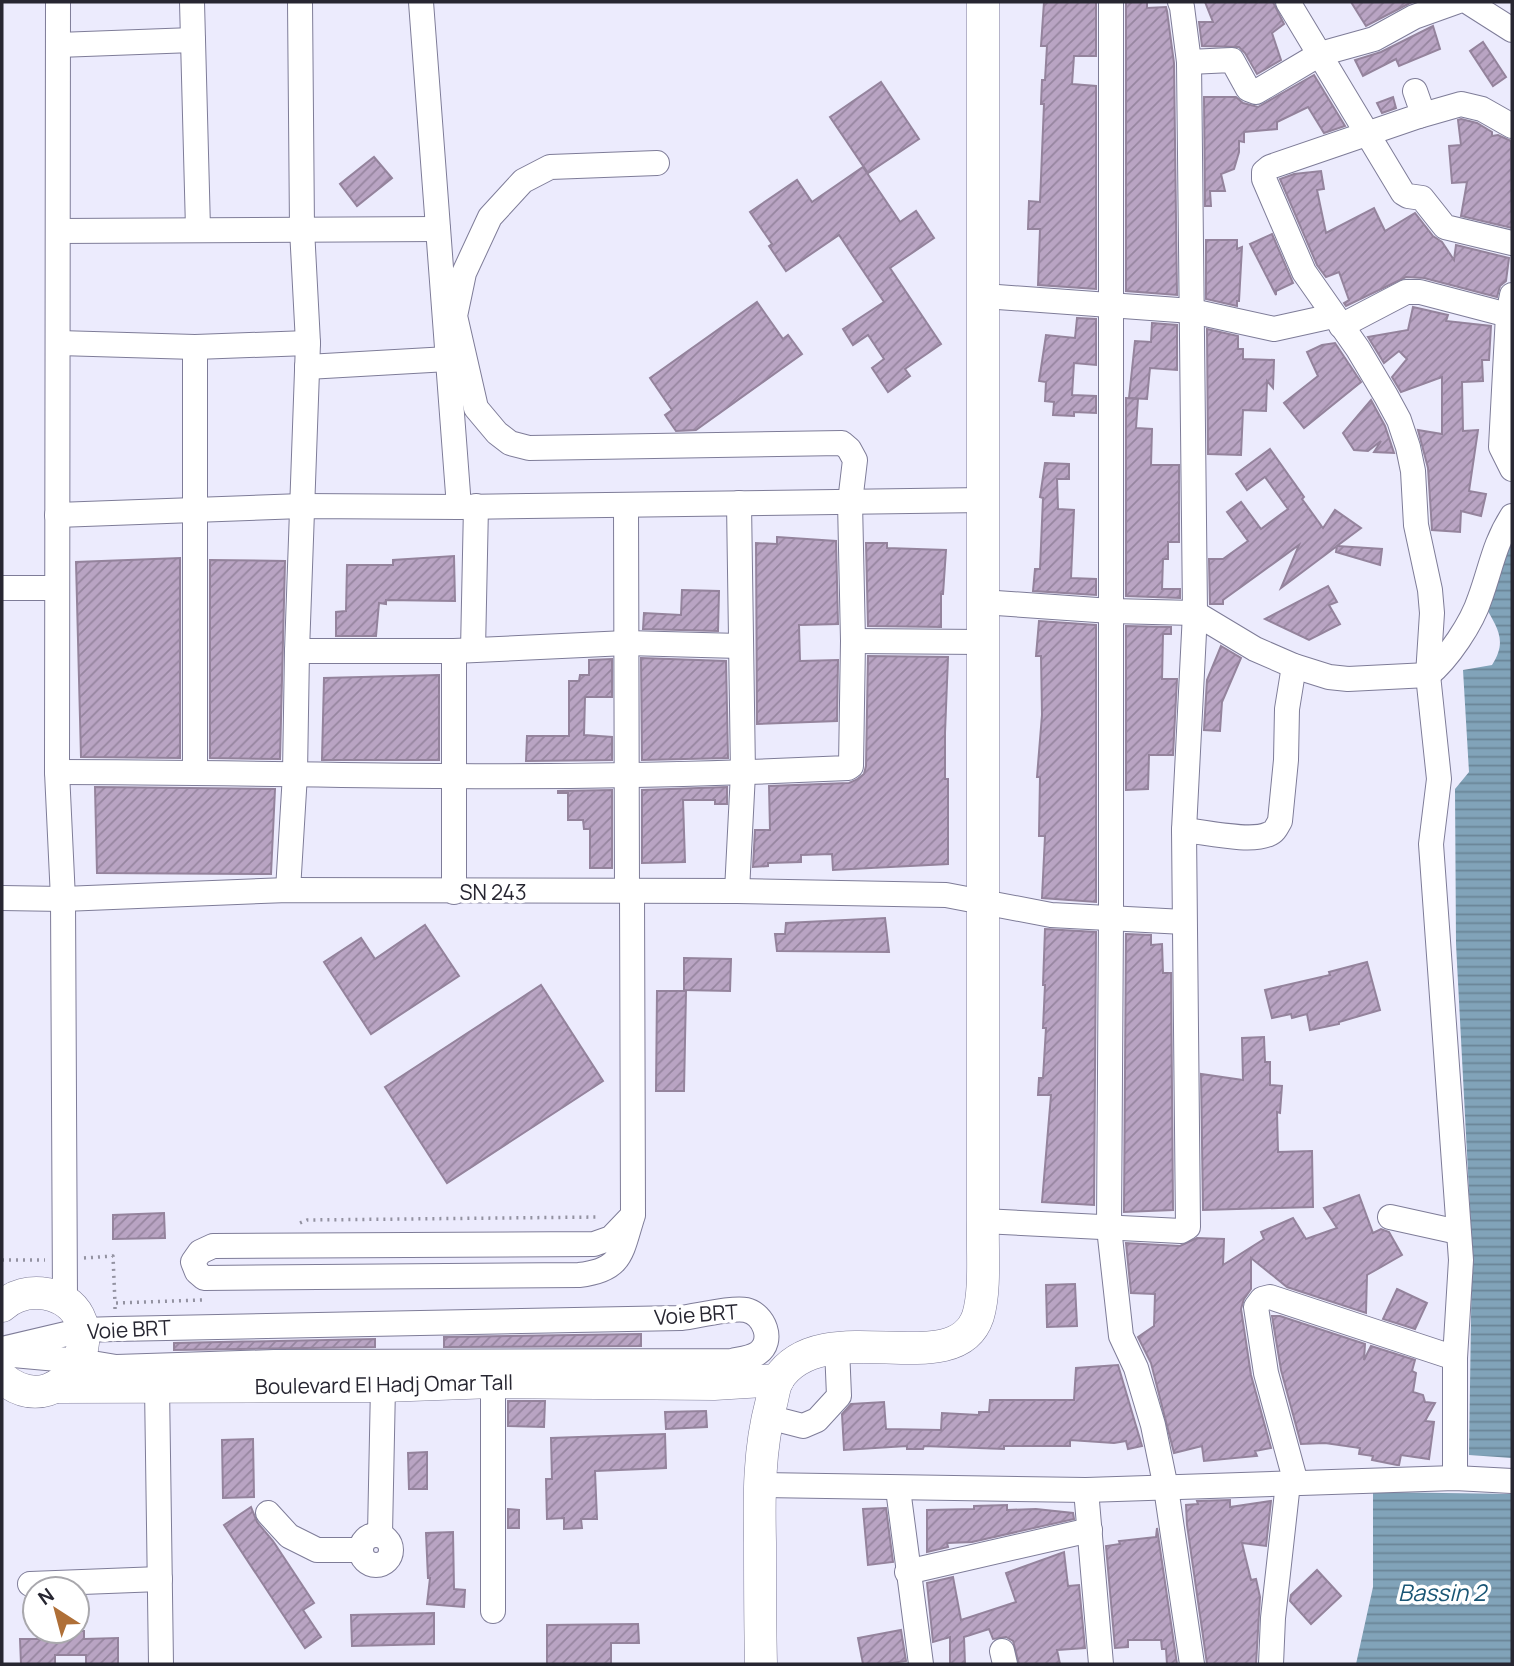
<svg xmlns="http://www.w3.org/2000/svg" width="1514" height="1666" font-family="Manrope,sans-serif">
<style>
.water{fill:url(#water-rules)}
.building{fill:url(#building-hatch);stroke:#94839c;stroke-width:2}
.lines{fill:none;stroke-linecap:round;stroke-linejoin:round}
.minor-casing{stroke:#7e7c98;stroke-width:26}
.major-casing{stroke:#7e7c98;stroke-width:33}
.path{stroke:#9392a1;stroke-width:3.5;stroke-dasharray:2 5;stroke-linecap:butt}
.minor{stroke:#fff;stroke-width:24}
.major{stroke:#fff;stroke-width:32}
.labels{text-anchor:middle;dominant-baseline:central;stroke-width:7;stroke-linejoin:round;paint-order:stroke}
.street-label{font-size:21px;fill:#272631;stroke:#fff}
.water-label{font-size:23px;font-style:italic;fill:#1a5675;stroke:#fff}
</style>
<defs>
<pattern id="water-rules" width="6" height="5" patternUnits="userSpaceOnUse" patternTransform="scale(1.75)"><rect width="6" height="5" fill="#81a3b9"/><path d="M0 2.5h6" fill="none" stroke="#6a8597"/></pattern>
<pattern id="building-hatch" width="6" height="6" patternUnits="userSpaceOnUse" patternTransform="scale(1.75)"><rect width="6" height="6" fill="#b9a4c3"/><path d="M-1 1l2-2M0 6l6-6M5 7l2-2" fill="none" stroke="#96859f"/></pattern>
</defs>
<rect width="100%" height="100%" fill="#ecebfd"/>
<g class="water">
<path d="M1512,534V1458L1469,1455L1472,1249L1456,944L1455,789L1469,772L1463,670L1492,665C1508,640 1497,628 1484,604Z"/>
<path d="M1373,1492L1512,1494V1664H1356L1373,1587Z"/>
</g>
<g class="building">
<path d="M1044,2H1096V56H1074L1072,84L1096,86V289L1038,285L1040,229H1028L1029,201L1040,202L1044,104H1041L1042,80H1045L1047,46H1041Z"/>
<path d="M1126,2H1147V8L1166,7L1167,11L1174,63L1177,295L1126,291Z"/>
<path d="M1205,2H1273L1284,24L1272,33L1281,60L1257,74L1245,53L1239,47L1202,46L1199,22H1213Z"/>
<path d="M1351,2H1412L1366,26Z"/>
<path d="M1433,26L1440,49L1399,66L1396,59L1363,76L1355,60L1381,52Z"/>
<path d="M1483,42L1506,77L1493,86L1470,51Z"/>
<path d="M1314,75L1345,126L1324,133L1308,107L1277,122V129L1244,132V142L1239,141V152L1234,169L1221,174L1225,191H1210L1211,206H1205L1204,97H1236L1243,103L1258,107Z"/>
<path d="M881,82L919,139L868,173L830,117Z"/>
<path d="M1393,97L1396,108L1382,113L1377,103Z"/>
<path d="M1461,119L1477,123L1492,132V136L1498,135L1511,141L1512,228L1461,216L1467,182L1452,183L1449,146L1461,145L1458,120Z"/>
<path d="M374,157L392,178L357,206L340,184Z"/>
<path d="M863,167L900,222L916,211L934,238L890,268L941,344L905,369L910,376L888,392L872,368L884,359L868,335L853,345L843,329L884,302L839,235L786,271L769,246L772,244L750,212L797,180L812,202Z"/>
<path d="M1321,171L1324,189L1317,190L1326,233L1374,208L1385,231L1415,213L1433,236L1442,242L1454,260L1456,245L1509,258L1506,281L1500,286L1497,297L1424,278L1406,277L1346,306L1344,303L1349,300L1339,272L1326,277L1317,265L1280,179L1294,174Z"/>
<path d="M1272,234L1293,283L1276,291V295L1250,244Z"/>
<path d="M1206,240H1237V249L1242,247L1239,301H1237V306L1206,299Z"/>
<path d="M757,302L783,339L788,335L802,354L696,430L676,431L665,415L672,410L650,378Z"/>
<path d="M1413,307L1448,315L1446,321L1491,326L1489,360H1482L1483,381L1462,382L1463,431L1478,430L1469,491L1486,494L1481,516L1461,511L1460,532L1432,530L1428,468L1418,430L1442,434V377L1401,392L1392,377L1407,359L1399,351L1384,363L1368,337L1408,330Z"/>
<path d="M1077,318L1096,319V365L1074,363L1072,395L1096,396V413L1074,412V416L1053,415L1054,402L1045,401L1046,382L1039,381L1046,335L1075,338Z"/>
<path d="M1152,323L1177,325V370L1150,368L1147,399L1129,398L1135,341L1151,342Z"/>
<path d="M1207,329L1238,336V349H1243V359L1274,360L1273,388L1267,381L1266,411L1243,410L1241,455L1208,454Z"/>
<path d="M1335,343L1361,382L1304,428L1284,403L1318,376L1307,352L1322,345Z"/>
<path d="M1126,398L1138,399L1136,428L1152,429L1151,465H1179V542H1168V559H1163L1162,589H1180V598L1126,596Z"/>
<path d="M1371,400L1385,426L1394,453L1374,452L1381,441L1368,451L1354,450L1343,433Z"/>
<path d="M1270,449L1304,497L1302,499L1323,528L1335,510L1361,528L1337,546L1382,549L1380,565L1336,552L1337,546L1281,588L1299,545L1223,600V604H1210L1209,559H1223L1248,541L1227,512L1241,502L1261,529L1288,509L1265,477L1247,490L1236,474Z"/>
<path d="M1045,463L1069,464V479H1057L1058,509L1074,510L1071,578L1096,579V595L1033,591L1035,569H1040L1043,498L1040,497Z"/>
<path d="M777,537L836,541L838,624L799,625L800,661L838,660L837,721L757,724L756,543L777,544Z"/>
<path d="M866,543H887V548L946,550L943,594H941V627L868,626Z"/>
<path d="M454,556L455,601L386,600V604L379,603L376,636H336V612L346,611L347,565H393V560Z"/>
<path d="M180,558V758L81,757L76,562Z"/>
<path d="M210,560L285,561L280,759L210,758Z"/>
<path d="M1328,586L1337,602L1329,605L1340,624L1309,640L1265,619Z"/>
<path d="M682,590L719,591L718,631L643,629L644,613L681,615Z"/>
<path d="M1039,621L1096,625V902L1042,898L1045,836H1039L1040,777H1037L1042,715L1041,656H1036Z"/>
<path d="M1126,626L1171,627V634H1163L1162,679H1177L1173,755H1149L1148,789L1126,790Z"/>
<path d="M1221,646L1241,658L1222,702L1220,731L1204,730L1207,680Z"/>
<path d="M868,656L948,657L945,733V779H948V864L833,870L832,854L801,855V862L768,863V866L753,867L755,830H770L769,786L849,783L856,780L864,774L866,766Z"/>
<path d="M641,658L726,661L728,758L642,760Z"/>
<path d="M612,659V697H585L584,735L612,737V760L526,761L527,736H569V681H579L580,675H589V660Z"/>
<path d="M439,675V760H322L324,678Z"/>
<path d="M95,787L275,789L271,874L97,873Z"/>
<path d="M727,787V804H715V800H683L685,862L642,863V790Z"/>
<path d="M612,790V868H590V829H584L583,820H568V793H558V791Z"/>
<path d="M885,918L889,952L777,951L775,934H785L786,923Z"/>
<path d="M425,925L459,976L371,1034L324,962L361,938L375,959Z"/>
<path d="M1045,929L1096,932L1094,1205L1042,1202L1051,1095H1038L1039,1078H1043L1046,1028H1043L1045,985H1043Z"/>
<path d="M1126,934L1151,935V945L1162,944L1163,973H1171L1173,1210L1124,1212Z"/>
<path d="M684,958L731,959L730,991L684,990Z"/>
<path d="M1367,962L1380,1010L1339,1022V1024L1310,1030L1307,1014L1292,1018L1291,1014L1272,1018L1265,990L1330,975L1329,972Z"/>
<path d="M541,985L603,1081L447,1183L385,1087Z"/>
<path d="M657,991H686L684,1091H656Z"/>
<path d="M1264,1037L1265,1062H1270V1085L1282,1086L1280,1113L1277,1112L1278,1152L1312,1151L1313,1207L1203,1210L1201,1074L1243,1080L1242,1038Z"/>
<path d="M1359,1195L1373,1233L1381,1229L1389,1232L1402,1255L1367,1275L1366,1313L1287,1287L1251,1258V1289L1244,1299L1241,1309L1251,1375L1271,1448L1255,1451L1257,1456L1204,1461L1202,1446L1174,1453L1151,1363L1138,1337L1154,1326L1155,1294L1131,1293L1126,1243L1180,1246L1197,1238L1224,1239L1223,1265L1264,1239L1261,1232L1293,1218L1306,1239L1337,1228L1324,1208Z"/>
<path d="M164,1213L165,1238L113,1239V1215Z"/>
<path d="M1075,1284L1077,1326L1047,1327L1046,1285Z"/>
<path d="M1397,1289L1427,1303L1415,1329L1383,1319Z"/>
<path d="M1272,1316H1280L1365,1344L1364,1360L1371,1346L1415,1360L1412,1371L1416,1373L1413,1392L1423,1395L1425,1402L1435,1403L1425,1421L1434,1422L1429,1459L1401,1455L1399,1465H1397L1372,1460L1373,1456L1359,1454L1360,1448L1325,1443L1301,1444L1281,1370Z"/>
<path d="M641,1334V1346L444,1347V1337Z"/>
<path d="M375,1339V1347L174,1350V1343Z"/>
<path d="M1118,1365L1142,1446L1128,1449L1126,1441L1114,1443L1070,1440V1446H1004V1449L924,1446L923,1449H907V1446L844,1450L842,1414L851,1404L884,1402L886,1429L941,1430L942,1413L979,1415V1412H989L990,1400H1074L1076,1368Z"/>
<path d="M508,1401H545L544,1427L508,1426Z"/>
<path d="M706,1411L707,1427L666,1429L665,1412Z"/>
<path d="M665,1434L666,1468L595,1471L597,1519H581L582,1528L564,1529V1518L547,1519L546,1479H552L551,1438Z"/>
<path d="M253,1439L254,1497L223,1498L222,1440Z"/>
<path d="M427,1452V1489H409L408,1453Z"/>
<path d="M1230,1500V1507L1271,1501L1266,1546L1242,1543L1251,1580L1256,1579L1260,1597L1256,1664H1207L1187,1525L1186,1505L1198,1504L1197,1501Z"/>
<path d="M1007,1505V1510L1036,1509L1073,1513L1074,1519L972,1542L947,1543L948,1547L927,1552V1510L974,1509V1506Z"/>
<path d="M251,1507L257,1522L273,1541L314,1603L303,1610L321,1637L305,1648L224,1525Z"/>
<path d="M886,1508L893,1562L868,1565L863,1509Z"/>
<path d="M508,1509L519,1510V1528H508Z"/>
<path d="M1157,1528L1177,1664H1167L1166,1649H1162L1161,1640H1128V1647L1115,1648L1106,1546L1120,1544L1119,1541L1156,1537Z"/>
<path d="M453,1532L454,1589L465,1590L464,1607L427,1604L430,1578H428L426,1533Z"/>
<path d="M1064,1552L1068,1586L1079,1585L1085,1648L1057,1650L1060,1664H1019L1013,1641L1006,1637L993,1639L989,1629L964,1637L965,1664H950V1637L933,1642L927,1583L953,1577L961,1620L1016,1602L1006,1573Z"/>
<path d="M1317,1570L1341,1596L1311,1624L1290,1601L1291,1595Z"/>
<path d="M434,1613V1644L352,1646L351,1615Z"/>
<path d="M638,1624L639,1643H611V1664H547V1625Z"/>
<path d="M901,1630L906,1661L885,1664H863L858,1638Z"/>
<path d="M57,1631H84V1639L118,1638V1664H86V1655H55V1664H21L20,1639H57Z"/>
</g>
<g class="lines">
<defs>
<g id="minor">
<path d="M58,2L57,772L63,899L65,1302"/>
<path d="M192,2L198,229"/>
<path d="M421,2L459,507"/>
<path d="M1111,2V918L1109,1228L1121,1336L1136,1368L1153,1425L1166,1488L1192,1664"/>
<path d="M1288,2L1403,193L1408,196L1422,198L1445,227L1512,243"/>
<path d="M1468,2L1512,30"/>
<path d="M58,45L193,40"/>
<path d="M1189,62L1232,60L1248,89L1256,92L1320,54L1374,39L1414,17L1456,2"/>
<path d="M1415,91L1421,108L1419,116L1270,167L1264,172V179L1304,272L1358,349L1386,396L1399,420L1408,447L1413,471L1416,525L1430,590L1432,613L1428,675L1439,779L1431,844L1461,1260L1455,1358V1478"/>
<path d="M1419,116L1461,104L1482,109L1512,126"/>
<path d="M58,231L438,229"/>
<path d="M1512,295L1508,315L1501,447L1512,469"/>
<path d="M984,296L1192,311L1274,329L1333,316"/>
<path d="M1341,326L1406,292H1420L1508,315"/>
<path d="M59,343L195,347L308,343"/>
<path d="M195,347V772"/>
<path d="M307,367L448,359"/>
<path d="M626,505L627,891"/>
<path d="M57,515L302,506L459,507L984,500"/>
<path d="M2,588H57"/>
<path d="M982,602L1111,611L1195,613L1255,649L1294,666L1329,677L1348,679L1428,675C1448,659 1472,623 1480,598C1491,568 1494,544 1512,516"/>
<path d="M853,641L982,642"/>
<path d="M473,650L476,506"/>
<path d="M297,651H454L626,643L740,646"/>
<path d="M57,772C188,772 319,775 450,776C583,777 716,774 848,768L851,766L853,641L850,502L855,460L849,449L842,443L529,448L510,443L497,433L476,408L455,316L464,273L490,217L523,181L550,167L657,163"/>
<path d="M1184,830C1205,832 1251,843 1269,834C1275,832 1277,826 1280,821L1286,760L1287,709L1294,666"/>
<path d="M288,890L295,774L297,651L308,343L302,229L300,2"/>
<path d="M632,891L633,1215L611,1238L594,1244L213,1246L200,1252L193,1262L197,1272L204,1278L579,1275C623,1270 621,1252 633,1215"/>
<path d="M737,891L743,773L739,503"/>
<path d="M454,892V651"/>
<path d="M2,898L63,899L288,890L737,891L946,895L1051,915L1184,922"/>
<path d="M1390,1217L1458,1232"/>
<path d="M983,1221L1181,1231L1188,1227L1184,830L1195,613L1189,62L1182,7L1180,2"/>
<path d="M2,1349L83,1330L115,1329L681,1318C697,1316 733,1307 746,1310C764,1314 775,1341 758,1353C751,1358 740,1359 732,1361L274,1362L116,1367L80,1361L2,1354"/>
<path d="M493,1382V1611"/>
<path d="M157,1386L161,1664"/>
<path d="M768,1417L803,1426L817,1420L839,1396L837,1348"/>
<path d="M1296,1483L1266,1373L1256,1307L1262,1299L1270,1297L1455,1358"/>
<path d="M759,1485L1086,1490L1455,1478L1512,1481"/>
<path d="M898,1489L921,1664"/>
<path d="M1086,1490L1101,1664"/>
<path d="M268,1513L289,1536L317,1550H360"/>
<path d="M380,1534L383,1386"/>
<circle cx="376" cy="1550" r="15"/>
<path d="M907,1572L1090,1530"/>
<path d="M30,1584L160,1579"/>
<path d="M1002,1651L1005,1664"/>
<path d="M1271,1664L1273,1618L1288,1483"/>
</g>
<g id="major">
<path d="M2,1306C14,1295 30,1291 47,1294C122,1310 68,1432 2,1378"/>
<path d="M55,1387L383,1386L493,1382L714,1384L778,1380"/>
<path d="M761,1664C760,1623 760,1583 760,1542C759,1496 759,1449 771,1404C773,1397 774,1386 778,1379C823,1310 955,1385 978,1316C986,1289 982,1249 983,1221V2"/>
</g>
</defs>
<use href="#minor" class="minor-casing"/>
<use href="#major" class="major-casing"/>
<g class="path">
<path d="M300,1223L307,1220L600,1217"/>
<path d="M84,1258L113,1256L115,1303"/>
<path d="M2,1260H45"/>
<path d="M115,1309V1303L202,1300"/>
</g>
<use href="#minor" class="minor"/>
<use href="#major" class="major"/>
</g>
<g class="labels">
<g class="street-label">
<text x="493" y="892">SN 243</text>
<text transform="translate(696 1314) rotate(-4)">Voie BRT</text>
<text transform="translate(129 1329) rotate(-3)">Voie BRT</text>
<text transform="translate(384 1384) rotate(-1)">Boulevard El Hadj Omar Tall</text>
</g>
<g class="water-label">
<text x="1442" y="1592">Bassin 2</text>
</g>
</g>
<rect width="1514" height="1666" fill="none" stroke="#272631" stroke-width="7"/>
<g transform="translate(56 1610) rotate(324)"><circle r="33" fill="#ffffff" stroke="#a9a8ad" stroke-width="2"/>
<path d="M0-5L12 26L0 18L-12 26Z" fill="#af6f37"/>
<text y="-10" font-size="19" font-weight="bold" text-anchor="middle" fill="#272631">N</text>
</g>
</svg>
